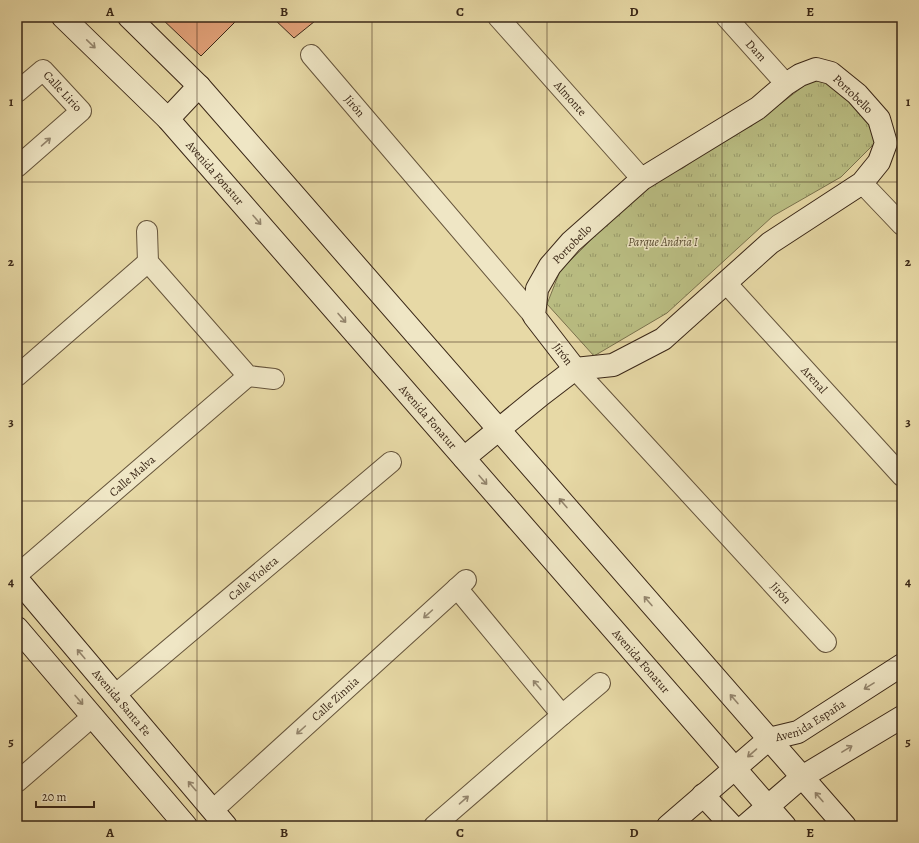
<svg xmlns="http://www.w3.org/2000/svg" width="919" height="843" font-family="Alegreya,serif">
<style>
.park{fill:url(#park-tufts);stroke:#7a724d}
.building{fill:#e4a37b;stroke:#3a2717}
.lines{fill:none;stroke-linecap:round;stroke-linejoin:round}
.street-casing{stroke:#65543b;stroke-width:22}
.secondary-casing{stroke:#3a2717;stroke-width:24}
.street{stroke:#efe6c5;stroke-width:20}
.secondary{stroke:#efe6c5;stroke-width:22}
.oneway{stroke:#94866e}
.grid{fill:none;stroke:#3a2717;stroke-width:1;stroke-opacity:0.55}
.labels{text-anchor:middle;dominant-baseline:central;stroke-width:3;stroke-linejoin:round;paint-order:stroke}
.street-label{font-size:12px;fill:#3a2717;stroke:#efe6c5}
.park-label{font-size:12px;font-style:italic;fill:#5a4d32;stroke:#efe6c5}
.neatline{fill:none;stroke:#3a2717;stroke-width:1.5}
.grid-label{font-size:13px;text-anchor:middle;font-weight:bold;fill:#3a2717}
</style>
<defs>
<pattern id="park-tufts" width="24" height="20" patternUnits="userSpaceOnUse"><rect width="24" height="20" fill="#babe83"/><path d="M3 7l-1-3M5 7V3M7 7l1-3M15 17l-1-3M17 17v-4M19 17l1-3" fill="none" stroke="#989a6a"/></pattern>
</defs>
<rect width="100%" height="100%" fill="#e7d9a6"/>
<filter id="stains"><feTurbulence type="fractalNoise" baseFrequency=".005" numOctaves="4"/><feColorMatrix values="0 0 0 0 .2 0 0 0 0 .09 0 0 0 0 .02 0 0 0 .5 -.17"/></filter>
<radialGradient id="worn" r=".72"><stop offset=".6" stop-color="#630" stop-opacity="0"/><stop offset="1" stop-color="#630" stop-opacity=".3"/></radialGradient>
<path class="park" d="M817,76L829,79L876,130V142L841,177L773,216L667,313L594,356L547,304L560,271L587,244L621,207L648,184L683,168L720,142L751,126Z"/>
<g class="building">
<path d="M160,17H240L201,56Z"/>
<path d="M272,17H320L294,38Z"/>
</g>
<g class="lines">
<defs>
<g id="street">
<path id="s1" d="M498,17L642,179"/>
<path id="s2" d="M726,17L786,84"/>
<path id="s3" d="M311,55L534,316"/>
<path id="s4" d="M17,92L43,70L81,111L17,167"/>
<path d="M862,183L902,225"/>
<path d="M147,231L148,262L248,376L274,379"/>
<path id="s5" d="M726,283L902,476"/>
<path id="s6" d="M575,369L826,642"/>
<path d="M17,376L148,262"/>
<path id="s7" d="M17,575L248,376"/>
<path d="M457,588L562,715"/>
<path id="s8" d="M115,695L391,462"/>
<path d="M17,782L93,716"/>
<path id="s9" d="M213,810L466,580"/>
<path d="M434,826L562,715L600,683"/>
</g>
<g id="secondary">
<path id="s10" d="M63,17L168,119L785,826"/>
<path d="M129,17L199,86L845,826"/>
<path d="M816,69L831,73L857,94L879,119L886,143L879,162L862,183L770,243L663,339L613,365L575,369L534,316L537,289L550,266L571,242L642,179L758,108L786,84L800,75Z"/>
<path d="M168,119L199,86"/>
<path d="M464,458L541,395L575,369"/>
<path id="s11" d="M17,579L226,826"/>
<path d="M17,628L186,826"/>
<path d="M703,795L732,826"/>
<path id="s12" d="M668,826L769,739L798,732L902,665"/>
<path d="M745,826L802,777L902,717"/>
</g>
</defs>
<use href="#street" class="street-casing"/>
<use href="#secondary" class="secondary-casing"/>
<use href="#street" class="street"/>
<use href="#secondary" class="secondary"/>
</g>
<defs><path id="oneway-shaft" d="M-6 0H5M1.5-3L5.5 0L1.5 3" fill="none" stroke-width="1.6" stroke-linecap="round" stroke-linejoin="round"/></defs>
<g class="oneway">
<use href="#oneway-shaft" transform="translate(91 44) rotate(44)"/>
<use href="#oneway-shaft" transform="translate(46 142) rotate(-41)"/>
<use href="#oneway-shaft" transform="translate(257 220) rotate(49)"/>
<use href="#oneway-shaft" transform="translate(342 318) rotate(49)"/>
<use href="#oneway-shaft" transform="translate(483 480) rotate(49)"/>
<use href="#oneway-shaft" transform="translate(563 503) rotate(-131)"/>
<use href="#oneway-shaft" transform="translate(648 601) rotate(-131)"/>
<use href="#oneway-shaft" transform="translate(428 614) rotate(138)"/>
<use href="#oneway-shaft" transform="translate(81 654) rotate(-130)"/>
<use href="#oneway-shaft" transform="translate(537 685) rotate(-130)"/>
<use href="#oneway-shaft" transform="translate(869 686) rotate(148)"/>
<use href="#oneway-shaft" transform="translate(734 699) rotate(-131)"/>
<use href="#oneway-shaft" transform="translate(79 700) rotate(49)"/>
<use href="#oneway-shaft" transform="translate(301 730) rotate(138)"/>
<use href="#oneway-shaft" transform="translate(847 749) rotate(-31)"/>
<use href="#oneway-shaft" transform="translate(752 753) rotate(139)"/>
<use href="#oneway-shaft" transform="translate(192 786) rotate(-130)"/>
<use href="#oneway-shaft" transform="translate(819 797) rotate(-131)"/>
<use href="#oneway-shaft" transform="translate(464 800) rotate(-41)"/>
</g>
<path class="grid" d="M197,17V826M372,17V826M547,17V826M722,17V826M17,182H902M17,342H902M17,501H902M17,661H902"/>
<g class="labels">
<g class="street-label">
<text stroke="none"><textPath href="#s2" startOffset="45">Dam</textPath></text>
<text stroke="none"><textPath href="#s4" startOffset="63">Calle Lirio</textPath></text>
<text transform="translate(853 94) rotate(44)">Portobello</text>
<text stroke="none"><textPath href="#s1" startOffset="109">Almonte</textPath></text>
<text stroke="none"><textPath href="#s3" startOffset="67">Jirón</textPath></text>
<text stroke="none"><textPath href="#s10" startOffset="218">Avenida Fonatur</textPath></text>
<text transform="translate(572 244) rotate(-45)">Portobello</text>
<text transform="translate(563 354) rotate(53)">Jirón</text>
<text stroke="none"><textPath href="#s5" startOffset="131">Arenal</textPath></text>
<text stroke="none"><textPath href="#s10" startOffset="542">Avenida Fonatur</textPath></text>
<text stroke="none"><textPath href="#s7" startOffset="152">Calle Malva</textPath></text>
<text stroke="none"><textPath href="#s8" startOffset="181">Calle Violeta</textPath></text>
<text stroke="none"><textPath href="#s6" startOffset="304">Jirón</textPath></text>
<text stroke="none"><textPath href="#s10" startOffset="866">Avenida Fonatur</textPath></text>
<text stroke="none"><textPath href="#s9" startOffset="165">Calle Zinnia</textPath></text>
<text stroke="none"><textPath href="#s11" startOffset="162">Avenida Santa Fe</textPath></text>
<text stroke="none"><textPath href="#s12" startOffset="179">Avenida España</textPath></text>
</g>
<g class="park-label">
<text x="663" y="242">Parque Andria I</text>
</g>
</g>
<rect width="919" height="843" fill="none" stroke="#e7d9a6" stroke-width="44"/>
<path d="M36 801v6h58v-6" fill="none" stroke="#3a2717" stroke-width="2"/>
<text x="42" y="801" font-size="12" fill="#3a2717" stroke="#efe6c5" stroke-width="3" paint-order="stroke">20 m</text>
<rect x="22" y="22" width="875" height="799" class="neatline"/>
<g class="grid-label">
<text x="110" y="16">A</text>
<text x="284" y="16">B</text>
<text x="460" y="16">C</text>
<text x="634" y="16">D</text>
<text x="810" y="16">E</text>
<text x="11" y="106">1</text>
<text x="908" y="106">1</text>
<text x="11" y="266">2</text>
<text x="908" y="266">2</text>
<text x="11" y="426">3</text>
<text x="908" y="426">3</text>
<text x="11" y="586">4</text>
<text x="908" y="586">4</text>
<text x="11" y="746">5</text>
<text x="908" y="746">5</text>
<text x="110" y="837">A</text>
<text x="284" y="837">B</text>
<text x="460" y="837">C</text>
<text x="634" y="837">D</text>
<text x="810" y="837">E</text>
</g>
<rect width="100%" height="100%" filter="url(#stains)"/>
<rect width="100%" height="100%" fill="url(#worn)"/>
</svg>
